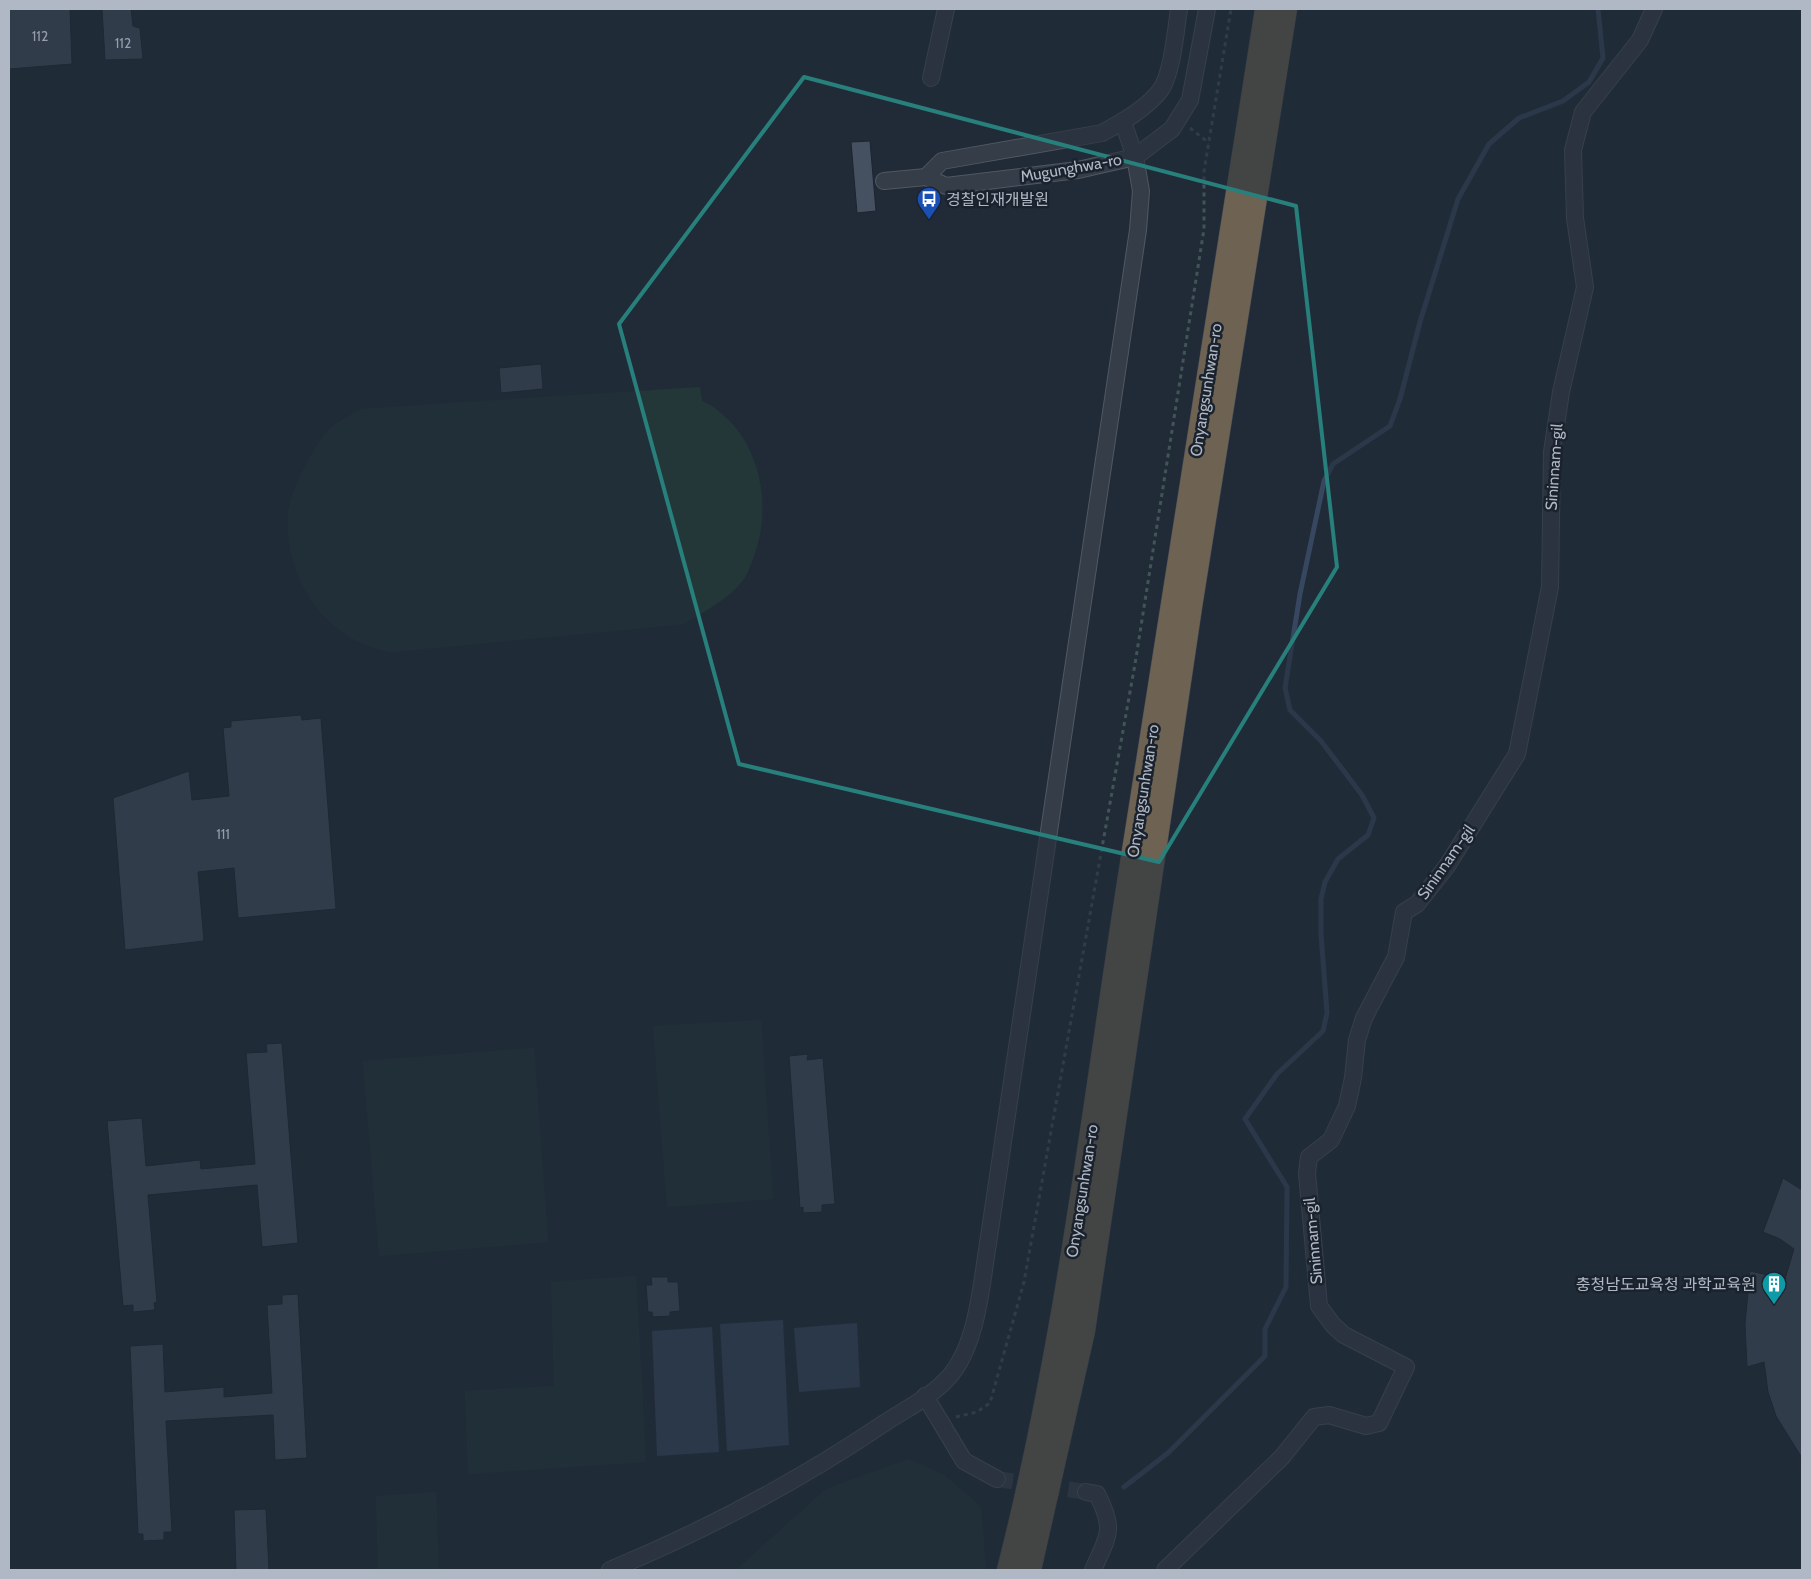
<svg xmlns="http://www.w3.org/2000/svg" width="1811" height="1579" font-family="Cabin,'Noto Sans KR',sans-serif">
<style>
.green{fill:#233739}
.water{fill:#36475f}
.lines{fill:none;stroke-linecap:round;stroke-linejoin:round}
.stream{stroke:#36475f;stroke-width:5}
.building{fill:#455160;stroke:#1c242f}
.minor-tunnel{stroke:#36404d;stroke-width:16;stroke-dasharray:16 8;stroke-linecap:butt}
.minor-casing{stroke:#505863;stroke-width:18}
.highway-casing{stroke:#404853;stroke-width:25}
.path{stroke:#415456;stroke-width:3;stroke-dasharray:4 4;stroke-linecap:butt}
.minor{stroke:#353d48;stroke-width:16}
.highway{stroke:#6e6252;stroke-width:24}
.marked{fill:none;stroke:#27807b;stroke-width:4;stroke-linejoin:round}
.labels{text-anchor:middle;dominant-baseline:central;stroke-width:5;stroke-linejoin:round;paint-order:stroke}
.number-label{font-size:14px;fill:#959eac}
.street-label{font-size:16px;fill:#b0b8c5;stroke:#1a222d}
.poi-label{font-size:16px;fill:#b0b8c5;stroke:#1a222d;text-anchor:start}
</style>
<rect width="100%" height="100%" fill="#212b38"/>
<g class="green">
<path d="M700,387L702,401C708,404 716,408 721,413C760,445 771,504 756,550C752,561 748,576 740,584C724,602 703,612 684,624L392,652C326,642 284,578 288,514C290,492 311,453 324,435C332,424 350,416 361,409Z"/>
<path d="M761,1020L773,1199L667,1207L653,1026Z"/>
<path d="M534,1048L548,1242L379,1256L363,1061Z"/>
<path d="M636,1276L646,1462L468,1474L465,1391L554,1386L551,1282Z"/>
<path d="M909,1459L944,1475L981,1507L986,1570H736L826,1489Z"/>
<path d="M436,1492L439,1570H378L376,1496Z"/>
</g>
<g class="water">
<path d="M783,1320L789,1445L727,1451L720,1324Z"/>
<path d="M857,1323L860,1387L799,1392L794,1328Z"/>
<path d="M712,1327L719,1452L657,1456L652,1331Z"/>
</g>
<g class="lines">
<path class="stream" d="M1124,1487L1168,1453L1265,1356V1329L1286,1287L1287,1187L1245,1119L1277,1074L1323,1031L1327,1013L1321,934V899L1325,882L1338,859L1368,835L1374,818L1362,795L1321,741L1290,710L1285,688L1300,594L1324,481L1333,464L1390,426L1400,399L1420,322L1458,199L1489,144L1519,118L1563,101L1589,82L1603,58L1598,9"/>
</g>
<g class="building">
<path d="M9,9H70L72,64L9,69Z"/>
<path d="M102,9H131L133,26L140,28L143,59L105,60Z"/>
<path d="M870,141L876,211L857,213L851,142Z"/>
<path d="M541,364L543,389L501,393L499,368Z"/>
<path d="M301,715L302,720L321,718L336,909L238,918L234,868L198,872L204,941L125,950L113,798L189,771L192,800L229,796L223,728L231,727V721Z"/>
<path d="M282,1043L298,1243L262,1247L257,1185L148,1195L157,1302L154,1303L155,1310L133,1312V1305L123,1306L107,1121L142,1118L146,1166L200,1160L201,1169L255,1164L246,1053L267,1052L266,1044Z"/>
<path d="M808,1054L807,1060L823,1058L835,1204L822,1205V1212L803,1213V1207L800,1208L789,1056Z"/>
<path d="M1783,1178L1802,1190V1458L1776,1416L1768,1392L1764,1362L1747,1367L1745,1324L1750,1271L1785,1279L1794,1249L1780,1239L1763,1232Z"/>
<path d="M651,1277H668V1282H678L680,1311L670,1312V1316L653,1317L652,1312H648L646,1285H652Z"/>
<path d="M298,1294L307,1458L275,1460L273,1415L166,1421L172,1532H164V1540L143,1541V1534H138L130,1346L163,1344L165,1392L224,1387V1397L272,1393L267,1305L282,1304V1295Z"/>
<path d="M266,1509L269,1570H236L234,1510Z"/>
</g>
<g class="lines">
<path class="minor-tunnel" d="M997,1479L1086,1492"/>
<defs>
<g id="minor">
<path d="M931,78L946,9"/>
<path d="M926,177L942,161L1102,133C1122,122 1144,110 1159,92C1172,77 1176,29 1179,9"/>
<path d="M884,181L926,177L946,186L1078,170L1135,157L1172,129L1190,100L1207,9"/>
<path d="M925,1396L964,1461L997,1479"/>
<path d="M1086,1492L1097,1494C1116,1531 1108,1535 1093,1570"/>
<path d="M610,1570C706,1530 797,1482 883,1424C904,1410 931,1397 948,1378C976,1348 981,1289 987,1250L1138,230L1141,191L1135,157L1123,122"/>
<path d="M1165,1570L1282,1457L1314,1417L1329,1415L1366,1426L1379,1423L1406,1367L1344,1335L1333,1325L1319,1306L1307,1173L1309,1157L1331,1140L1347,1106L1353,1078L1357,1040L1364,1018L1396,957L1404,912L1417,904L1447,866L1517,754L1550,587L1552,452L1561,392L1585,287L1575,218L1573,150L1583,112L1640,40L1654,9"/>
</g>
<g id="highway">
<path d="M1009,1570C1066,1347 1093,1116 1128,889C1172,595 1220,302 1267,9"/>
<path d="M1029,1570L1083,1331L1190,607L1285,9"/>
</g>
</defs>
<use href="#minor" class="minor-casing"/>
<use href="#highway" class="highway-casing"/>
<g class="path">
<path d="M1190,128L1209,143"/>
<path d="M956,1417L977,1412L990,1403L1024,1282L1135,664L1204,229V171L1231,9"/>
</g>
<use href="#minor" class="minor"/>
<use href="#highway" class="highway"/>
</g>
<path d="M0 0H1811V1579H0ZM804,77L1296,206L1337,567L1159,862L739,764L619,324Z" fill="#212b38" fill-opacity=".55" fill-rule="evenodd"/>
<path class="marked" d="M804,77L1296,206L1337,567L1159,862L739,764L619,324Z"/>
<defs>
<symbol id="bus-pin" viewBox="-11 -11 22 30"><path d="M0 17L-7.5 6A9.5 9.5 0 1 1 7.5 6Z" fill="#1a4fb4" stroke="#1a222d"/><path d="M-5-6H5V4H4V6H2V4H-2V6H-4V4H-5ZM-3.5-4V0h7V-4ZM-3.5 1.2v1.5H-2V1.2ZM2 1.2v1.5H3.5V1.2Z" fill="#fff"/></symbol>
<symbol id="building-pin" viewBox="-11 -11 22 30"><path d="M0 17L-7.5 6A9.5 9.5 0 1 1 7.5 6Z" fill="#0f9aa8" stroke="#1a222d"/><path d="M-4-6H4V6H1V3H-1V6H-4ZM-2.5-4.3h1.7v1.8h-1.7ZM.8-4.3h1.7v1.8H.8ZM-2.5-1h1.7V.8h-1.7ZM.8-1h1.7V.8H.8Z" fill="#fff"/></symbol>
</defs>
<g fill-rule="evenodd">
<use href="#bus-pin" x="915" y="185" width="28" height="38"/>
<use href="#building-pin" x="1760" y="1270" width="28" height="38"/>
</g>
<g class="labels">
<g class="number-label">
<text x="40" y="36">112</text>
<text x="123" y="43">112</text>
<text x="223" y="834">111</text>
</g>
<g class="street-label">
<text transform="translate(1071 168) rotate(-10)">Mugunghwa-ro</text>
<text transform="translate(1206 390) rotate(-81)">Onyangsunhwan-ro</text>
<text transform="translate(1554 467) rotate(-86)">Sininnam-gil</text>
<text transform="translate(1143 791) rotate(-81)">Onyangsunhwan-ro</text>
<text transform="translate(1446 862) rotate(-55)">Sininnam-gil</text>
<text transform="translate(1082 1191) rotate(-81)">Onyangsunhwan-ro</text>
<text transform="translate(1313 1241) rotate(-95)">Sininnam-gil</text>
</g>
<g class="poi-label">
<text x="946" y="199">경찰인재개발원</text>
<text x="1756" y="1284" text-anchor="end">충청남도교육청 과학교육원</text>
</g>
</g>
<rect width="1811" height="1579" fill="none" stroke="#b0b8c5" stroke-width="20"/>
</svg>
